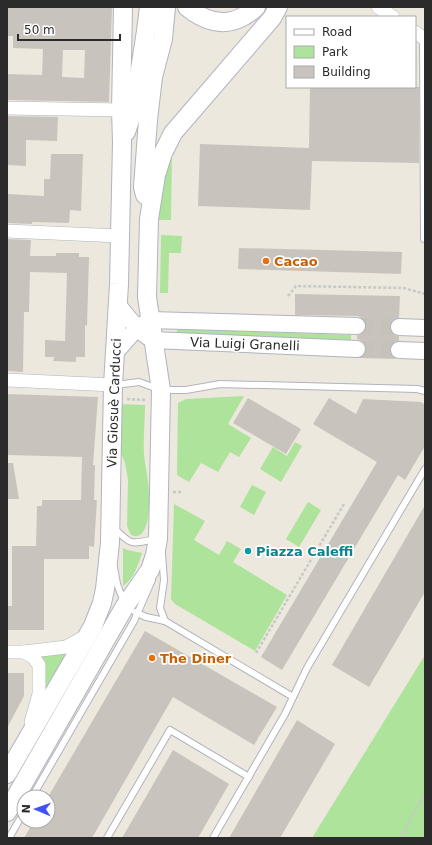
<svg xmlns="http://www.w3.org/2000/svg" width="432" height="845" font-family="'DejaVu Sans',sans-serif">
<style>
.green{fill:#ade39a}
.building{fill:#c8c4bd;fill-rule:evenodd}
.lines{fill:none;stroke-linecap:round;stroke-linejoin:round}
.tertiary-tunnel{stroke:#c6c2ba;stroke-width:16;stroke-dasharray:16 8;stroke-linecap:butt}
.service-casing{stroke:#b1b3bf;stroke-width:8}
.minor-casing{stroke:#b1b3bf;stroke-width:14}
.tertiary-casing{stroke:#b1b3bf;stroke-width:18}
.secondary-casing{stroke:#b1b3bf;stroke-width:20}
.path{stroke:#c8c8c8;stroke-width:2.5;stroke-dasharray:3 2;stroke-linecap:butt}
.service{stroke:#fff;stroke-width:6}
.minor{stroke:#fff;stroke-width:13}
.tertiary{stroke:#fff;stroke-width:16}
.secondary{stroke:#fff;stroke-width:18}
.food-dot{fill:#e8710a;stroke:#fff;stroke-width:1.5}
.culture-dot{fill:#0f9aa8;stroke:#fff;stroke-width:1.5}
.labels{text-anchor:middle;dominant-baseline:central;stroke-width:3.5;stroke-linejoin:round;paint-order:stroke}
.food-label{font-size:13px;font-weight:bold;fill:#c56008;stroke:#fff;text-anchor:start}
.street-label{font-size:13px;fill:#2b2b2b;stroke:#fff}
.culture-label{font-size:13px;font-weight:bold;fill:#0d838f;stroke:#fff;text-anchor:start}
</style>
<rect width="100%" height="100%" fill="#ede8de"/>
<g class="green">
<path d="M172,152L171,220H159L160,190Z"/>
<path d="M161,235L182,236L181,253H169L168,293H160Z"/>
<path d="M177,329L351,335V340L177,334Z"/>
<path d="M244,396L228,424L251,438L239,457L230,452L218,472L201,463L189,482L177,475L178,403L186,399Z"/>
<path d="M120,404L145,405C145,421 143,438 144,455C145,464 147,473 148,482C150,494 152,544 131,535L127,526L128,480L125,463L119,448Z"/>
<path d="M295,442L302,446L281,482L260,469L273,447L287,456Z"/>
<path d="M252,485L266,492L254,515L240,507Z"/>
<path d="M308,502L321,510L299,547L286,539Z"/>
<path d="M174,504L205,521L194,540L219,555L227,541L241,549L233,562L287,595L255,651L175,604L171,599Z"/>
<path d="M123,548L127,550L142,553C138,565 134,579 123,586Z"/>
<path d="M40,653L54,655L66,653L45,689C47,674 47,667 40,653Z"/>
<path d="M425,655V838H312Z"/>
</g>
<g class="building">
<path d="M7,7H112L109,102L7,100V74L42,75L43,49L13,48V36H7ZM63,50H85L84,78L62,77Z"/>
<path d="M310,87H419V163L312,161L310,210L198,206L200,144L309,148Z"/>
<path d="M7,116L58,117L57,141L26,140V166L7,165Z"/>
<path d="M51,154H83L81,211L70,210L69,223L32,222V224L7,223V194L44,196V179H50Z"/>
<path d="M7,239L31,240L30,256H56V253H79V257H89L87,326L85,325V357H76V362L53,361L54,357H45V340L65,341L67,273L30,272L29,312H24L23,372L7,371Z"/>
<path d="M239,248L402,252L401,274L238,269Z"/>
<path d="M295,294L400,296L399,318L394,319L391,322L390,326L391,332L394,335L399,336V341L394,342L391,345L390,349L391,355L397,359L358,358L365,354L366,350V345L362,341L357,339V335L362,334L365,331L366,327V322L362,318L358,316L295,315Z"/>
<path d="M7,394L98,397L93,465H95L94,500H97L94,547L89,546V559H44V630H7V606H12V546H36L37,506H42V500H81L82,457L7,455Z"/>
<path d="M248,398L301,429L286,454L233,423Z"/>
<path d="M329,398L356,414L363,399L421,402L425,405V446L405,480L398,475L282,670L261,657L377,462L313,424Z"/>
<path d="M7,463H13L19,499H7Z"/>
<path d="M425,505V592L369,687L332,665Z"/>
<path d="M145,631L277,707L254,745L173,697L92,838H24L34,821H48V797Z"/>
<path d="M7,673H24V696L7,728Z"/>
<path d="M297,720L335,744L280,838H229Z"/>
<path d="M173,750L229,784L198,838H122Z"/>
</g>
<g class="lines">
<g class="tertiary-tunnel">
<path d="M357,326L399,327"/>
<path d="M357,349L399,350"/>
</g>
<defs>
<g id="service">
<path d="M423,38L424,239"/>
<path d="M115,385L139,382L161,390H186L220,384L417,389L425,391"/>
<path d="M114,528C132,546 131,544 155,539"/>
<path d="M162,554L164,580L160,608L165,621"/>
<path d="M114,567L117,584L124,602"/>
<path d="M135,612L146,617L165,621L293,697"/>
<path d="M32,797L134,621L152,580"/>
<path d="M9,838L24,812"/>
<path d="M107,838L170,730L249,777"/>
<path d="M213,838L285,714L307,668L425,469"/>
</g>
<g id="minor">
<path d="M378,7L393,17"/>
<path d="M415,32L425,39"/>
<path d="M7,108L121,110"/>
<path d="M7,231L120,236"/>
<path d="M7,380L113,385"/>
<path d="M7,652H24L66,647L86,636"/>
<path d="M24,652L33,657L39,665V694L31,722"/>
</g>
<g id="tertiary">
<path d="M118,305C129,318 138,332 153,340L357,349"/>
<path d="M399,327L425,328"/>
<path d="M399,350L425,351"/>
<path d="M115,353L137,328L150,320L357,326"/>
</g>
<g id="secondary">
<path d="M187,7C204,21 224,28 244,16C249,13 253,11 256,7"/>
<path d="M126,132L134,108L146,31L149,7"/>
<path d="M145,195L143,187L148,120L153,77L163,39L166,7"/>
<path d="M7,774L93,626L102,603L105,589L110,543L113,385L119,284L122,142L121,110L123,7"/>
<path d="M7,812L125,606L150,570L155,555L158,539L161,390L147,297L149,219L156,175L163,153L173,133L272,18L278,7"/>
</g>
</defs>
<use href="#service" class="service-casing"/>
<use href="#minor" class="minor-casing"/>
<use href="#tertiary" class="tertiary-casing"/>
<use href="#secondary" class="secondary-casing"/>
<g class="path">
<path d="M288,296L296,286L404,288L425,294"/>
<path d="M127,399L146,400"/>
<path d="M173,492H181"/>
<path d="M256,653L344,504"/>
<path d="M400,838L425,793"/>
</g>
<use href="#service" class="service"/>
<use href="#minor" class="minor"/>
<use href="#tertiary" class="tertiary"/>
<use href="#secondary" class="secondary"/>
</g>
<g class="food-dot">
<circle cx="266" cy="261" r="4"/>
<circle cx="152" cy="658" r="4"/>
</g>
<circle class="culture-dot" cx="248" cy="551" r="4"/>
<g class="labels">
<g class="food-label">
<text x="274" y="261">Cacao</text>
<text x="160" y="658">The Diner</text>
</g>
<g class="street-label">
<text transform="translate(245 344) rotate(2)">Via Luigi Granelli</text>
<text transform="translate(114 403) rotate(-88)">Via Giosuè Carducci</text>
</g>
<g class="culture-label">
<text x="256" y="551">Piazza Caleffi</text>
</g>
</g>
<rect width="432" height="845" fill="none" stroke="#2b2b2b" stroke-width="16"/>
<rect x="286" y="16" width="130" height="72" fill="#ffffff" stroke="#aaaaaa"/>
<rect x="294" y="29" width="20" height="6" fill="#ffffff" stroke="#aaaaaa"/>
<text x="322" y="36" font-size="12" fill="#2b2b2b">Road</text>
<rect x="294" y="46" width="20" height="12" fill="#ade39a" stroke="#aaaaaa"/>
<text x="322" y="56" font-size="12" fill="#2b2b2b">Park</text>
<rect x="294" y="66" width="20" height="12" fill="#c8c4bd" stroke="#aaaaaa"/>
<text x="322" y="76" font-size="12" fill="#2b2b2b">Building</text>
<g transform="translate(36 809) rotate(272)"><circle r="19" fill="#ffffff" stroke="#aaaaaa"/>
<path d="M0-3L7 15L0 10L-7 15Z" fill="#3f52f9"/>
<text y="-6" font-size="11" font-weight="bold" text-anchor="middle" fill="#2b2b2b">N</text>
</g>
<path d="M18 34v6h102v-6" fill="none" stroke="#2b2b2b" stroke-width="2"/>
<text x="24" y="34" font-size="12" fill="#2b2b2b" stroke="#ffffff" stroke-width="3" paint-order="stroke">50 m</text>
</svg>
